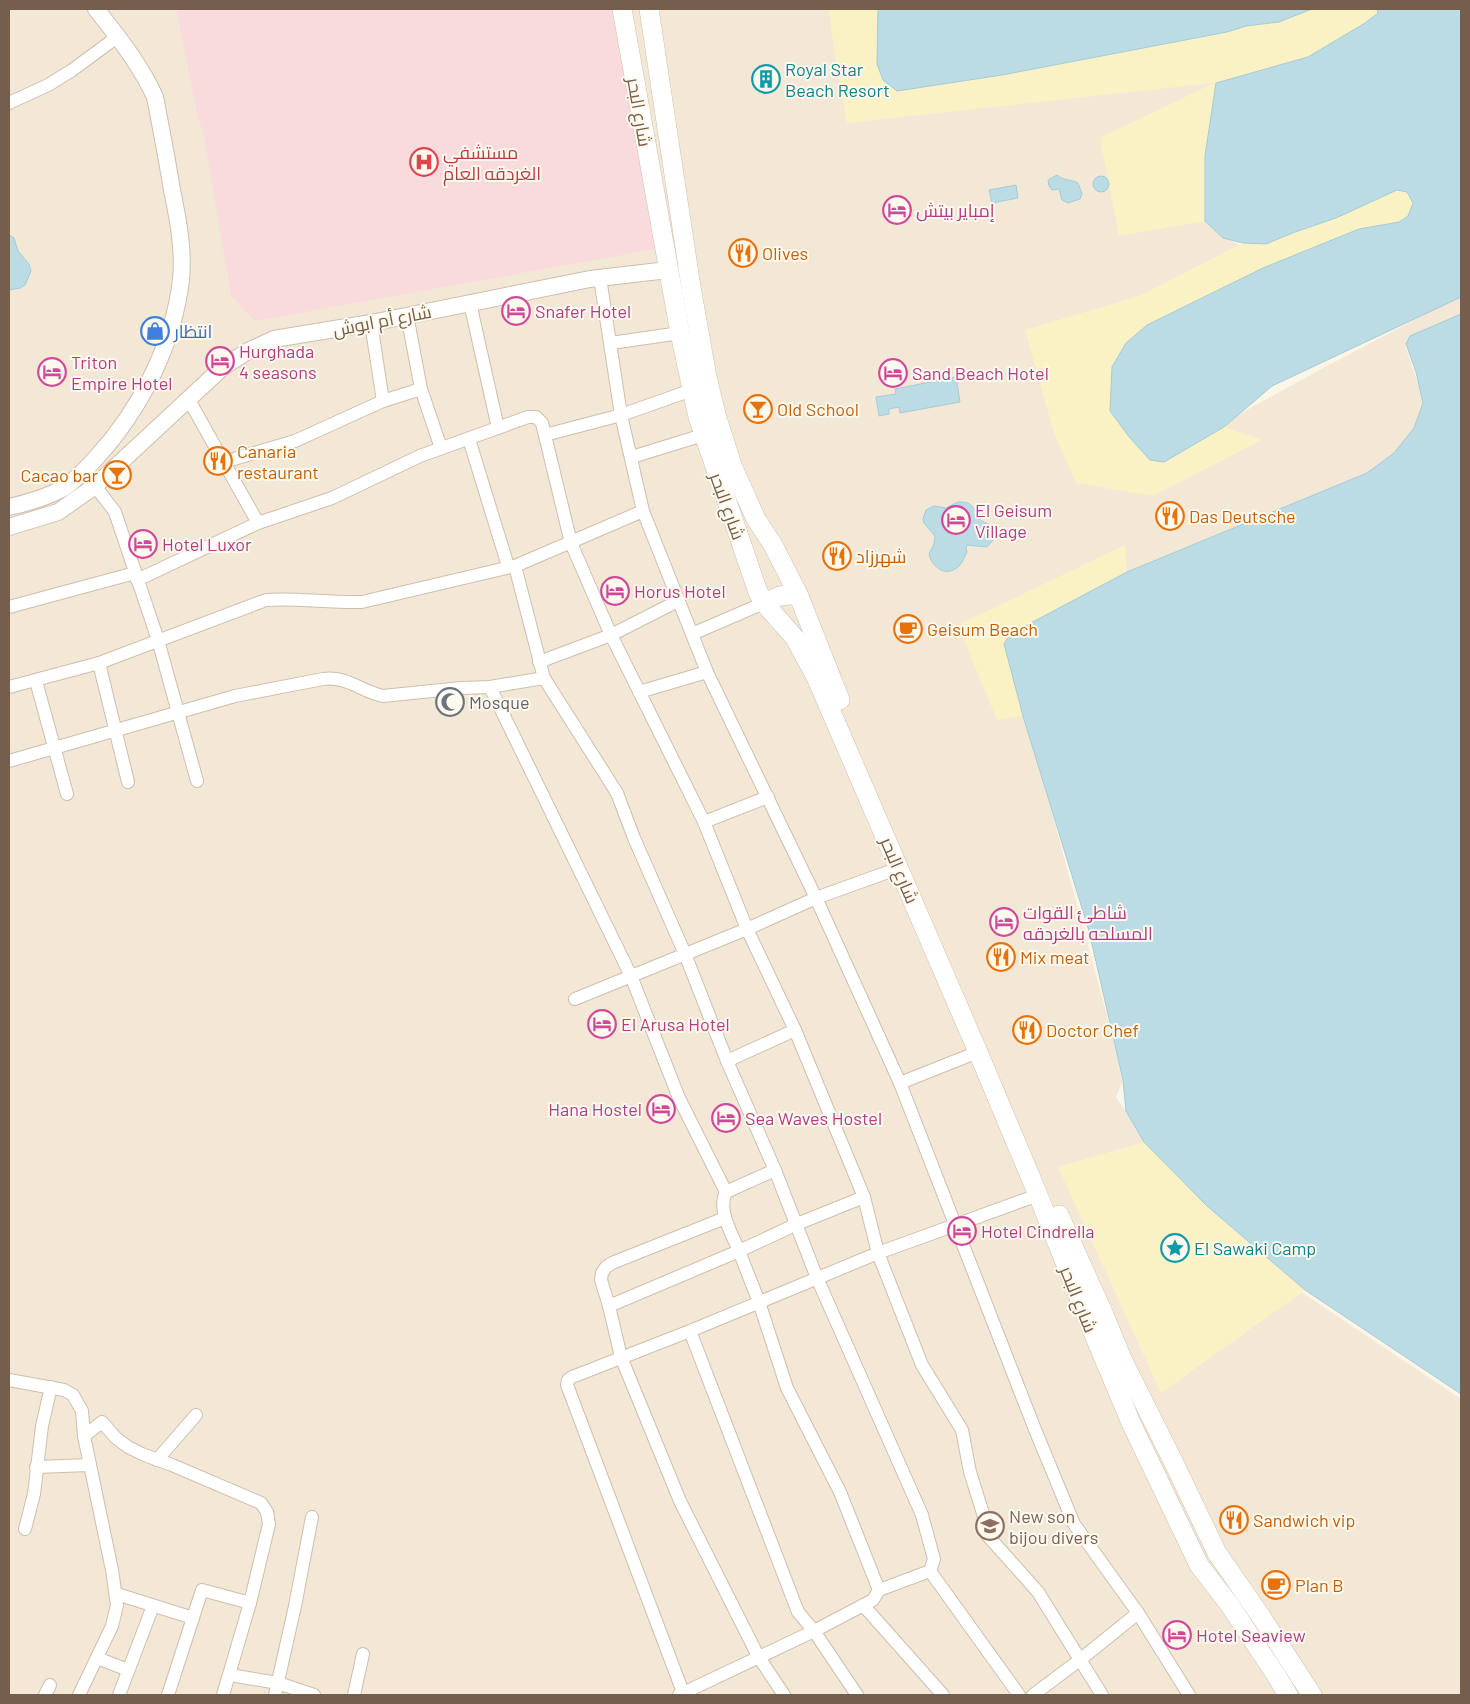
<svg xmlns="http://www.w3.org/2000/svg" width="1470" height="1704" font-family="Barlow,Cairo,sans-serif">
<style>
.residential{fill:#f3e8d6}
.medical{fill:#fadbdd}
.sand{fill:#faf2c4}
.water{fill:#bcdce5;stroke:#a3cbd7}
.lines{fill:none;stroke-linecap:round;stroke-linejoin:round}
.minor-casing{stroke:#cebeae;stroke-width:14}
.tertiary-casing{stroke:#cebeae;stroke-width:18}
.secondary-casing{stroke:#d1bfab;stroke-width:20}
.minor{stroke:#fff;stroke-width:12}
.tertiary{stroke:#fff;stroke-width:16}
.secondary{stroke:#fff;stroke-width:19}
.labels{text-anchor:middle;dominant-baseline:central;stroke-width:4;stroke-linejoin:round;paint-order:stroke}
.culture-label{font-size:18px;fill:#0d838f;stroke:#fff9ee;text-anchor:start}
.street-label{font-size:18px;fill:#765e4c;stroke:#fff9ee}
.health-label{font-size:18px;fill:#be3a42;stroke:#fff9ee;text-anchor:start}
.hotel-label{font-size:18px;fill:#b23c85;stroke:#fff9ee;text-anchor:start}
.food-label{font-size:18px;fill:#c56008;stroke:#fff9ee;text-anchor:start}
.shop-label{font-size:18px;fill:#366cbe;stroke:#fff9ee;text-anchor:start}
.worship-label{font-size:18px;fill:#5b616d;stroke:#fff9ee;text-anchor:start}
.education-label{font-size:18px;fill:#785e54;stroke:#fff9ee;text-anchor:start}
</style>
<rect width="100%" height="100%" fill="#fcf6e8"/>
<path class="residential" d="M9,9H873L986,77L1035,66L1187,45L1223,38L1224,237L1246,248L1225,422L1314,373L1461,295V315L1405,346L1430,418L1376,475L1005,640L1124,1078L1116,1097L1181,1192L1285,1281L1461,1399V1695H9Z"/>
<path class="medical" d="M176,9H613L656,249L255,321L231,296L203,131L198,119Z"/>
<g class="sand">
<path d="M829,9H878L877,64L897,91L1002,75L1227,32L1246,26L1279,22L1312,9H1377L1378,12L1365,23L1308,57L1216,83L1205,156V221L1119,236L1100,138L1214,83L847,123L833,42Z"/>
<path d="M1397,190L1407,192L1413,203L1408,216L1399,222L1359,229L1110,411L1130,438L1150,460L1165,462L1224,427L1262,440L1152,496L1076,483L1054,433L1025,330L1139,296L1243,243L1266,244L1295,232L1336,218Z"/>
<path d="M1125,545L1127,572L1010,634L1004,644L1023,716L997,720L958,625Z"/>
<path d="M1144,1142L1207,1206L1305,1290L1161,1393L1058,1167Z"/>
</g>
<g class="water">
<path d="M878,9H1312L1279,22L1246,26L1227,32L1002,75L897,91L883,80L877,64Z"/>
<path d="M1377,9H1461V297L1272,386L1224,427L1164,462L1150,460L1130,438L1110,411L1112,367L1126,343L1147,325L1263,268L1359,229L1399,222L1408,216L1413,203L1407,192L1397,190L1336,218L1295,232L1266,244L1243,243L1223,238L1205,221V156L1216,83L1308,57L1365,23L1378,13Z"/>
<path d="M1057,175C1064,181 1070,179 1078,183L1082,193L1080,199L1068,203L1062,200L1059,189L1052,190L1049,186L1048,180Z"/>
<circle cx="1101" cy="184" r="8"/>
<path d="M1016,185L1018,198L992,203L989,190Z"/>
<path d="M9,235L14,238L18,251L29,264L31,271L25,285L20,288L9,290Z"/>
<path d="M1461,314V1394L1305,1290L1207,1206L1144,1142L1126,1111L1123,1080L1089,931L1023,716L1004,644L1010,634L1127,572L1367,473L1394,453L1414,428L1423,403L1416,372L1406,344L1410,336Z"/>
<path d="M956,377L960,402L900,413L899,407L889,409V414L879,416L876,397L896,394L895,389Z"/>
<path d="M958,502C978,501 972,514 982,521C986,524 990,524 993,527L995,538L987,547L967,545L966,547L967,552C964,557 963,562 959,566C947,578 932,568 929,554L934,544L935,536L924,523L923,519L926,510L934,506L946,508Z"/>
</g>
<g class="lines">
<defs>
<g id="minor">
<path d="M9,103L48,85L71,71L117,37"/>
<path d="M600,278L621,415L643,511L707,672L816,898L900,1083L1034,1427L1074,1524L1138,1613L1189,1695"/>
<path d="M470,303L498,428"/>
<path d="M407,315L421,389L441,448"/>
<path d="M371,323L383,401"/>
<path d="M611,343L680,333"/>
<path d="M189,400L258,523"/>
<path d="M545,435L621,415L692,390"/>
<path d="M469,439L508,566"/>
<path d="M632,457L703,435"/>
<path d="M224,462L295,441L383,401L421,389"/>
<path d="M95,486L115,512L117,518L158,640L197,781"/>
<path d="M515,566L544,678L617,793L634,838L685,954L727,1061L775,1170"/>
<path d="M137,580L258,523L332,498L420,456L528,417H536L542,423L571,543L611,635L704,822L747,929L795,1030L864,1197L878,1253L922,1365L962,1430L970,1472L986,1523L988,1536L1038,1592L1102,1695"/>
<path d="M9,607L135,573"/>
<path d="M692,634L764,603"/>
<path d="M539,662L611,635L678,601"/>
<path d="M99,663L128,782"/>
<path d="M36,681L67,794"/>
<path d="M9,687L99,663L266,600C298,598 330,603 362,602L515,566L643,511"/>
<path d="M490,687L631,976L679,1098L726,1192C717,1210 732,1234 739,1251L797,1224L864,1197"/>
<path d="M639,692L707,672"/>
<path d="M9,761L235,696L323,679C348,676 360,691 383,696L461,688L490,687L544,678"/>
<path d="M704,822L768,797"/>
<path d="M575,999L747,929L816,898L899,868"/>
<path d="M727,1061L795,1030"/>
<path d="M900,1083L978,1052"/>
<path d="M726,1192L775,1170L817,1278L922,1515L934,1559L930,1571L1019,1695"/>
<path d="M725,1218L612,1263L606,1267L602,1273L601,1280L609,1306L621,1357L680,1501L758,1656L784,1695"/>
<path d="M609,1306L739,1251L759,1302L787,1388L840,1492L879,1590"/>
<path d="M690,1331L798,1612L814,1631L857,1695"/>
<path d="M9,1380L64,1390L73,1395L82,1411L84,1436L112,1570L117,1605L112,1626L79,1695"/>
<path d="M84,1436L102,1422L116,1438L128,1447L142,1454L172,1465L261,1503L267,1512L269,1524L250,1603L223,1695"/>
<path d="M157,1460L196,1415"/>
<path d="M36,1467L90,1465"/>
<path d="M25,1529L34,1494L42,1426L51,1387"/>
<path d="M117,1594L193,1618"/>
<path d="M863,1605L943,1695"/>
<path d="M97,1658L128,1670"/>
<path d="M230,1675L278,1683L314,1695"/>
<path d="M45,1695L50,1685"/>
<path d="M119,1695L153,1606"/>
<path d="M168,1695L202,1590L250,1603"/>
<path d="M275,1695L295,1606L312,1517"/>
<path d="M354,1695L363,1654"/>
<path d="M679,1695L814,1631L873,1600L879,1590L930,1571"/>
<path d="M684,1695L567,1385L568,1380L572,1377L690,1331L878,1253L1038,1195"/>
<path d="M1033,1695L1081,1659L1138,1613"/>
</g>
<g id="tertiary">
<path d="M9,507C27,503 45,498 62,489C75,481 86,469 96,458C140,410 173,346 181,280C184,250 178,219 172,190C167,159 161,128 155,97C140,64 118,37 96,9"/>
<path d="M9,527L58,512L95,486L223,367L248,351L274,339L371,323L590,279L668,270"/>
</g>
<g id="secondary">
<path d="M622,9L680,333L698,417L758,592L764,603L795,638L816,677L978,1052L1038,1195L1095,1337L1132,1425L1199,1565L1229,1604L1276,1675L1288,1695"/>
<path d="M649,9L691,287L707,377L717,418L733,468L756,519L773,545L798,594L840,700"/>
<path d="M764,603L780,596L798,594"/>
<path d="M1059,1215L1105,1317L1123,1361L1173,1461L1217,1553L1262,1618L1312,1695"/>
</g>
</defs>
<use href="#minor" class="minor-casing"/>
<use href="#tertiary" class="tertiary-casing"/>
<use href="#secondary" class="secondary-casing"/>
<use href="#minor" class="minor"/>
<use href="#tertiary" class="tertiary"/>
<use href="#secondary" class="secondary"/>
</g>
<defs>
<symbol id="building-ring" viewBox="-11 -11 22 22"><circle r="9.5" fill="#fff9ee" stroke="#0f9aa8" stroke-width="1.5"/><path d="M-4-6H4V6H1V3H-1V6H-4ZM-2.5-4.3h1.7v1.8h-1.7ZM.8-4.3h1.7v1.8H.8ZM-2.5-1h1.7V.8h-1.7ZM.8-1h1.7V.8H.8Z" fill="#0f9aa8"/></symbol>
<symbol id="hospital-ring" viewBox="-11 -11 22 22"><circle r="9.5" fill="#fff9ee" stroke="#e0444e" stroke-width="1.5"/><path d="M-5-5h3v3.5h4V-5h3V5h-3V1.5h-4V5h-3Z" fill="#e0444e"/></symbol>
<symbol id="hotel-ring" viewBox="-11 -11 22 22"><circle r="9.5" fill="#fff9ee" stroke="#d1479c" stroke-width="1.5"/><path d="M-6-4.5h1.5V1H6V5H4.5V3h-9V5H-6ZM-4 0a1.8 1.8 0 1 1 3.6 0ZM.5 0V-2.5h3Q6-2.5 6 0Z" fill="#d1479c"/></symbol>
<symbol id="restaurant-ring" viewBox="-11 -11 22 22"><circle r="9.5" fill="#fff9ee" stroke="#e8710a" stroke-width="1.5"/><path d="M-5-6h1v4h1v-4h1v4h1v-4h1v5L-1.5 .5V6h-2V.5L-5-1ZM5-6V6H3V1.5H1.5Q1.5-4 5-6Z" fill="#e8710a"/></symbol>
<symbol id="shop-ring" viewBox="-11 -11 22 22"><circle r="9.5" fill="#fff9ee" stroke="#3f7fe0" stroke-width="1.5"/><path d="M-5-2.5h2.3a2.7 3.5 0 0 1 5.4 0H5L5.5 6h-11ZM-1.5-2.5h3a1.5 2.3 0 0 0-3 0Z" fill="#3f7fe0"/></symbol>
<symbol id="bar-ring" viewBox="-11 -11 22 22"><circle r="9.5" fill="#fff9ee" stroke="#e8710a" stroke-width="1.5"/><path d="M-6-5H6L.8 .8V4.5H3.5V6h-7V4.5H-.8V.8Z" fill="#e8710a"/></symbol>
<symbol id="cafe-ring" viewBox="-11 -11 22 22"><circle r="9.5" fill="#fff9ee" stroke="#e8710a" stroke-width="1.5"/><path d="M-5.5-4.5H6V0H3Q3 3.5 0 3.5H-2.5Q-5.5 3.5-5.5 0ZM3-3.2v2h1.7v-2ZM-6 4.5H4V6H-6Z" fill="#e8710a"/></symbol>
<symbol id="mosque-ring" viewBox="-11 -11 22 22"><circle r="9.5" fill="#fff9ee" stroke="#6b7280" stroke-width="1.5"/><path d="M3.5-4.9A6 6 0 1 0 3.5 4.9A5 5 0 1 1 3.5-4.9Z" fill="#6b7280"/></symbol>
<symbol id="sight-ring" viewBox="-11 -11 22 22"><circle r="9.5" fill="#fff9ee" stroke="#0f9aa8" stroke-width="1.5"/><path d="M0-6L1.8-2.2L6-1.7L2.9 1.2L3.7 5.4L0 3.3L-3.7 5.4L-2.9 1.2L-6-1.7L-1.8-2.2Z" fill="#0f9aa8"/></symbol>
<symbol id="school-ring" viewBox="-11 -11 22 22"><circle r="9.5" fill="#fff9ee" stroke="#8d6e63" stroke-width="1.5"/><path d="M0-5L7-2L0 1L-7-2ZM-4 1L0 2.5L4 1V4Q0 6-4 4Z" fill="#8d6e63"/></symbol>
</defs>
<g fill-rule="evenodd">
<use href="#building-ring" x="750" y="63" width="32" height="32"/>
<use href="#hospital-ring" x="408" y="146" width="32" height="32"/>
<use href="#hotel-ring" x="881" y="194" width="32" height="32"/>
<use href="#restaurant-ring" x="727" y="237" width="32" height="32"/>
<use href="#hotel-ring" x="500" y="295" width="32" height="32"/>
<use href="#shop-ring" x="139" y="315" width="32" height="32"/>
<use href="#hotel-ring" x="204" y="345" width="32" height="32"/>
<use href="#hotel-ring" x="36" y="356" width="32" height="32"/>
<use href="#hotel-ring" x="877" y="357" width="32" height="32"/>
<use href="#bar-ring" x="742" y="393" width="32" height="32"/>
<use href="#restaurant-ring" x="202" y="445" width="32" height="32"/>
<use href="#bar-ring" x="101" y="459" width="32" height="32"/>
<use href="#restaurant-ring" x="1154" y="500" width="32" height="32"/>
<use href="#hotel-ring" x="940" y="504" width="32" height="32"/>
<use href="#hotel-ring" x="127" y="528" width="32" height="32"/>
<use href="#restaurant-ring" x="821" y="540" width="32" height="32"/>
<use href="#hotel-ring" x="599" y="575" width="32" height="32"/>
<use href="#cafe-ring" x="892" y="613" width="32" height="32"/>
<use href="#mosque-ring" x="434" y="686" width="32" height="32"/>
<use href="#hotel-ring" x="988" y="906" width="32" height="32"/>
<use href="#restaurant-ring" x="985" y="941" width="32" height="32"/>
<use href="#hotel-ring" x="586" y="1008" width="32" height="32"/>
<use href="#restaurant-ring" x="1011" y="1014" width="32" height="32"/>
<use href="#hotel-ring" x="645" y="1093" width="32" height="32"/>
<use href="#hotel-ring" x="710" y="1102" width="32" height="32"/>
<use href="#hotel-ring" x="946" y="1215" width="32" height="32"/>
<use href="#sight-ring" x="1159" y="1232" width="32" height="32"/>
<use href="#restaurant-ring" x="1218" y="1504" width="32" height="32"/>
<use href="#school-ring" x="974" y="1510" width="32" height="32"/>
<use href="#cafe-ring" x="1260" y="1569" width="32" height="32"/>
<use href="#hotel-ring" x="1161" y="1619" width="32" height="32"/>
</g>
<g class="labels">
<g class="culture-label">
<text x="785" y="69">Royal Star<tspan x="785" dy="21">Beach Resort</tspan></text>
<text x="1194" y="1248">El Sawaki Camp</text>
</g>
<g class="street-label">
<text transform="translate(640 112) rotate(80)">شارع البحر</text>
<text transform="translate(382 320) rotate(-11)">شارع أم ابوش</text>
<text transform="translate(728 506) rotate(70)">شارع البحر</text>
<text transform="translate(900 870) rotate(67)">شارع البحر</text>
<text transform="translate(1079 1299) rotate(68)">شارع البحر</text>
</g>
<g class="health-label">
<text x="443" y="152">مستشفي<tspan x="443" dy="21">الغردقه العام</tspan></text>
</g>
<g class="hotel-label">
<text x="916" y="210">إمباير بيتش</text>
<text x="535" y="311">Snafer Hotel</text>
<text x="239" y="351">Hurghada<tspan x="239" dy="21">4 seasons</tspan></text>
<text x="71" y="362">Triton<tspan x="71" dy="21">Empire Hotel</tspan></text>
<text x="912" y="373">Sand Beach Hotel</text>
<text x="975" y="510">El Geisum<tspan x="975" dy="21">Village</tspan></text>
<text x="162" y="544">Hotel Luxor</text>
<text x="634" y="591">Horus Hotel</text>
<text x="1023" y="912">شاطئ القوات<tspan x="1023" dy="21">المسلحه بالغردقه</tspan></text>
<text x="621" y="1024">El Arusa Hotel</text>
<text x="642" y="1109" text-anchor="end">Hana Hostel</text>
<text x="745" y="1118">Sea Waves Hostel</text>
<text x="981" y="1231">Hotel Cindrella</text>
<text x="1196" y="1635">Hotel Seaview</text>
</g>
<g class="food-label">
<text x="762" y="253">Olives</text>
<text x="777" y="409">Old School</text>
<text x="237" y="451">Canaria<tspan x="237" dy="21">restaurant</tspan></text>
<text x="98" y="475" text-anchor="end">Cacao bar</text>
<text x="1189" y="516">Das Deutsche</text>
<text x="856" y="556">شهرزاد</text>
<text x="927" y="629">Geisum Beach</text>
<text x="1020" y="957">Mix meat</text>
<text x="1046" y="1030">Doctor Chef</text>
<text x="1253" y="1520">Sandwich vip</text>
<text x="1295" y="1585">Plan B</text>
</g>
<g class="shop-label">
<text x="174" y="331">انتظار</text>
</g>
<g class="worship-label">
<text x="469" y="702">Mosque</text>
</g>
<g class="education-label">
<text x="1009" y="1516">New son<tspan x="1009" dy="21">bijou divers</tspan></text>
</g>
</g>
<rect width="1470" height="1704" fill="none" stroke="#765e4c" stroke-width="20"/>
</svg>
